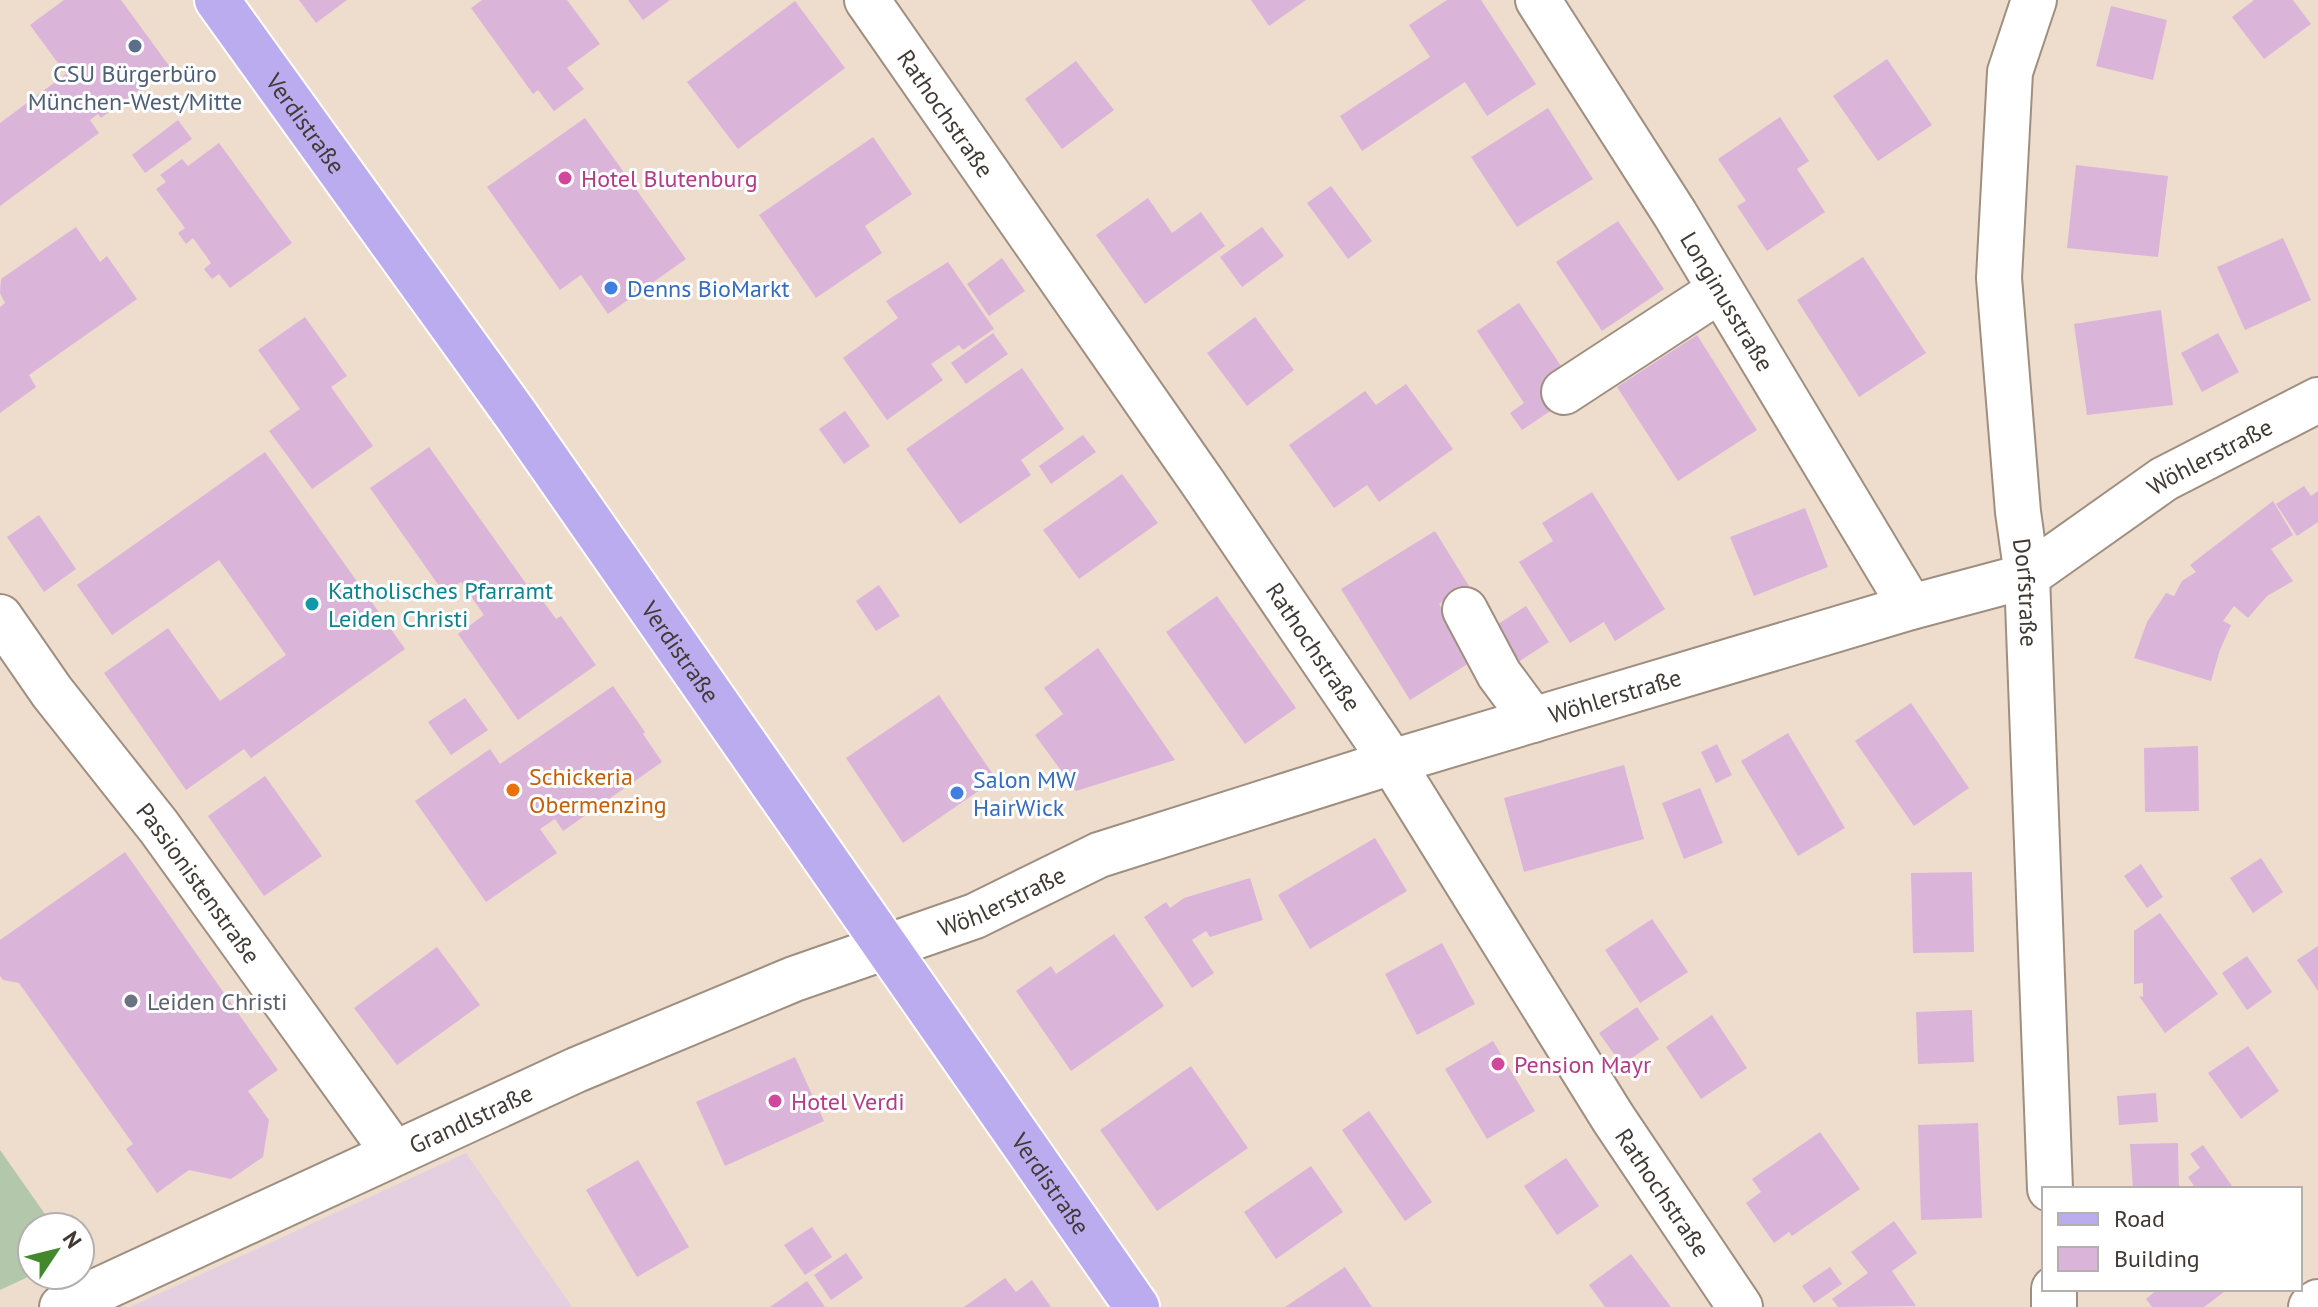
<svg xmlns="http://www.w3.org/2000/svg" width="2318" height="1307" font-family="'PT Sans',sans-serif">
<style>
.education{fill:#e3cfdf}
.green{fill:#b3c7aa}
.building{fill:#dbb4da}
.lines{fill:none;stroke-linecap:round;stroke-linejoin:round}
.minor-casing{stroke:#9f8f80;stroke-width:48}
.major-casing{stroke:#fff;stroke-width:48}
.minor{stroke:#fff;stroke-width:44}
.major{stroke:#bbacf0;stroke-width:44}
.service-dot{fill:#5c6f8a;stroke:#fff;stroke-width:3}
.hotel-dot{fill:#d1479c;stroke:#fff;stroke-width:3}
.shop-dot{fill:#3f7fe0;stroke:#fff;stroke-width:3}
.culture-dot{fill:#0f9aa8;stroke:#fff;stroke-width:3}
.food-dot{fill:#e8710a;stroke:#fff;stroke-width:3}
.worship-dot{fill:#6b7280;stroke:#fff;stroke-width:3}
.labels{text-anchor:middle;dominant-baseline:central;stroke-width:6;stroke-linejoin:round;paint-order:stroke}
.service-label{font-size:24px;fill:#4e5e75;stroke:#fff}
.street-label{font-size:24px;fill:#413a34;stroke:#fff}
.hotel-label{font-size:24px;fill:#b23c85;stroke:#fff;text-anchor:start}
.shop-label{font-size:24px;fill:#366cbe;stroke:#fff;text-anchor:start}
.culture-label{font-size:24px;fill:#0d838f;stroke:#fff;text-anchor:start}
.food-label{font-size:24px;fill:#c56008;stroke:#fff;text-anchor:start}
.worship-label{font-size:24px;fill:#5b616d;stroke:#fff;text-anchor:start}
</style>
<rect width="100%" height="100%" fill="#eeddcd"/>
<path class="education" d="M466,1153L572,1307H130Z"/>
<path class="green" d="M0,1150L54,1227H32V1275L0,1290Z"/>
<g class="building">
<path d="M64,0H121L170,67L101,118L98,114L90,120L99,133L0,206V123L66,74L30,25Z"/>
<path d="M299,0H347L316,23Z"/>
<path d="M482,0H567L600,44L567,68L584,89L554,111L538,90L533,94L471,8Z"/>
<path d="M628,0H670L643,20Z"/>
<path d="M1251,0H1306L1269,26Z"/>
<path d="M1447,0H1481L1536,84L1487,116L1465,82L1362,151L1340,116L1430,57L1409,25Z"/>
<path d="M2254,0H2293L2311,24L2264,59L2232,17Z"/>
<path d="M795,1L845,68L738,149L687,82Z"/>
<path d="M2111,6L2167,20L2153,80L2096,66Z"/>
<path d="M1887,59L1932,125L1878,161L1833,96Z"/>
<path d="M1076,61L1114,110L1062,149L1025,99Z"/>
<path d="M1548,108L1593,179L1517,227L1471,157Z"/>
<path d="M1780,117L1809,161L1797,169L1825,212L1767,251L1737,206L1746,201L1718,159Z"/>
<path d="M585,118L686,259L608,314L581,275L560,290L487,187Z"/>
<path d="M178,120L192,139L145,173L132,155Z"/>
<path d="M873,137L912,194L865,226L882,253L816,298L759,215Z"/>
<path d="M219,143L292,243L230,288L219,274L212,279L204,269L211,263L193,238L186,244L178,233L185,228L156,189L166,182L160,175L182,159L188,166Z"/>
<path d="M2076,165L2168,176L2158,257L2067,248Z"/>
<path d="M1331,186L1372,241L1348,259L1307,203Z"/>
<path d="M1148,198L1172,233L1201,212L1225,246L1145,304L1096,235Z"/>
<path d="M1618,221L1664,289L1602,331L1556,262Z"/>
<path d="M76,227L100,262L107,256L137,299L29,375L36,387L0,413V307L5,303L0,293L1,279Z"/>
<path d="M1262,227L1284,256L1242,287L1220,257Z"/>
<path d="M2283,238L2311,300L2245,330L2217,267Z"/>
<path d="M1863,257L1926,353L1859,397L1797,300Z"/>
<path d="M1002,258L1025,291L989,316L967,284Z"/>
<path d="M948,262L994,329L963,350L959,345L931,364L943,380L887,420L843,358L898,318L886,301Z"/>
<path d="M1519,303L1569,378L1565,401L1522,430L1510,413L1524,403L1477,331Z"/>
<path d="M2161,310L2173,405L2087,415L2074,324Z"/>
<path d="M305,317L347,376L331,387L373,446L312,489L269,431L300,409L258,350Z"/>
<path d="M1255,317L1294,370L1247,406L1207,353Z"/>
<path d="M993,333L1008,354L966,384L951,363Z"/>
<path d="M2218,333L2239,372L2202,392L2181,353Z"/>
<path d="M1697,335L1757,430L1678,481L1617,387Z"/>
<path d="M1022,368L1064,429L1021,460L1031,475L960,524L906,449Z"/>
<path d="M1406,384L1453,449L1379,502L1367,485L1334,508L1289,445L1365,391L1376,405Z"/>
<path d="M845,411L870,446L844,464L819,429Z"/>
<path d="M1083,435L1096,452L1051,484L1039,466Z"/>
<path d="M429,447L527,585L530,583L556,619L561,616L596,665L518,720L458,634L484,615L461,582L444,593L370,488Z"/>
<path d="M265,452L405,649L251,758L244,749L186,790L104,673L168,628L220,701L286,655L219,560L112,635L77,585Z"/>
<path d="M1122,474L1158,523L1079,579L1043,530Z"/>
<path d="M2304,486L2311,496L2318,491V522L2297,536L2276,504Z"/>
<path d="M1592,492L1665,609L1615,641L1604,622L1570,643L1519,562L1553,541L1542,523Z"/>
<path d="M2273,501L2293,535L2271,549L2293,581L2267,596L2248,618L2234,606L2223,621L2231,625L2220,650L2211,681L2134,658L2147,622L2166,593L2174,596L2182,581L2196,572L2190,565Z"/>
<path d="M1805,508L1828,567L1754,596L1730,537Z"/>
<path d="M39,515L76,569L44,592L7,537Z"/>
<path d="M1435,531L1469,586L1439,604L1474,660L1410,700L1341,589Z"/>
<path d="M879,585L900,616L876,631L856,601Z"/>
<path d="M1217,596L1296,708L1245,744L1166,632Z"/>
<path d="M1526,606L1549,642L1512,666L1489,630Z"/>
<path d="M1098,648L1175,760L1076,791L1035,735L1063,714L1044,688Z"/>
<path d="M613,686L645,732L643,734L662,762L563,831L555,819L540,829L557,853L486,902L415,801L490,749L500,764Z"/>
<path d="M939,695L996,779L903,843L846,758Z"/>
<path d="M465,698L488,730L451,755L428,722Z"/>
<path d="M1911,703L1969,788L1914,826L1855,741Z"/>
<path d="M1788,733L1845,828L1798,856L1741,761Z"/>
<path d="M1717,744L1732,775L1716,783L1701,752Z"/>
<path d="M2198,746L2199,811L2145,812L2144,748Z"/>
<path d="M1624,765L1644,839L1524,872L1504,798Z"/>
<path d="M265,776L322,856L264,896L208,816Z"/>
<path d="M1700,788L1723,843L1684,859L1662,803Z"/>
<path d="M1375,838L1407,891L1310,949L1278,895Z"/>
<path d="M125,852L278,1070L248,1091L269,1120L263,1157L231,1179L189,1170L157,1193L126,1149L133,1144L19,983L3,980L0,976V940Z"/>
<path d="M2261,858L2283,892L2253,913L2230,878Z"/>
<path d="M2141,864L2163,897L2147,908L2124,876Z"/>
<path d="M1972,872L1974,952L1913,953L1911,873Z"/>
<path d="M1250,878L1263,920L1210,937L1206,931L1192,940L1214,973L1192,988L1144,917L1166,902L1170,908L1184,898Z"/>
<path d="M2160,913L2218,994L2165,1033L2139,996L2143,997V983L2134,984V931Z"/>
<path d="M1652,919L1688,972L1640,1003L1605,950Z"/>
<path d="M1114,934L1164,1006L1071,1071L1016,991L1051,966L1056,974Z"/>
<path d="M1442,943L1475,1004L1417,1035L1385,974Z"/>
<path d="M2318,946V991L2297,960Z"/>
<path d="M437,947L480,1005L397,1065L354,1008Z"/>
<path d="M2247,956L2272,992L2247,1010L2222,973Z"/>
<path d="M1637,1007L1659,1039L1622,1065L1599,1033Z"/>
<path d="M1972,1010L1974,1062L1918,1064L1916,1012Z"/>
<path d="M1712,1015L1747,1068L1701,1099L1666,1047Z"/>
<path d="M1493,1041L1535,1111L1487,1139L1445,1069Z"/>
<path d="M2248,1046L2279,1091L2241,1119L2208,1073Z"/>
<path d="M795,1057L824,1121L725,1166L696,1102Z"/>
<path d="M1191,1066L1248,1148L1157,1211L1100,1130Z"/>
<path d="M2156,1093L2158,1122L2119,1125L2117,1096Z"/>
<path d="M1369,1111L1432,1202L1405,1221L1342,1130Z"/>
<path d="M1978,1123L1982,1218L1921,1220L1918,1125Z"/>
<path d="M1820,1132L1860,1189L1792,1236L1789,1232L1774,1243L1746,1203L1761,1192L1752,1179Z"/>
<path d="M2178,1143L2179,1189H2133L2130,1144Z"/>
<path d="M2203,1145L2232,1186L2228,1189H2196L2188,1177L2200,1168L2190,1154Z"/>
<path d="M1566,1158L1599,1206L1557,1235L1524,1186Z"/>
<path d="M638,1160L689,1247L637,1277L586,1190Z"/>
<path d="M1311,1166L1343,1212L1276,1259L1244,1212Z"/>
<path d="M1894,1221L1917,1253L1892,1271L1916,1306L1838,1307L1832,1299L1868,1273L1851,1252Z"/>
<path d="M812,1227L832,1257L805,1275L784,1245Z"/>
<path d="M846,1253L863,1278L831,1300L814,1275Z"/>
<path d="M1631,1254L1671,1307H1605L1589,1285Z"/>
<path d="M1345,1267L1372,1307H1285Z"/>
<path d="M1830,1267L1842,1284L1814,1303L1802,1286Z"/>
<path d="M1005,1278L1016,1292L1032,1280L1051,1307H964Z"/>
<path d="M807,1281L825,1307H770Z"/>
<path d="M2158,1289H2221L2224,1292L2204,1307H2152L2146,1299Z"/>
</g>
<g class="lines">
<defs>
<g id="minor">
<path id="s1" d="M867,0L1205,486L1392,762L1613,1118L1740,1307"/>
<path id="s2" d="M1538,0L1675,214L1911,607"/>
<path id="s3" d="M2034,0L2010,72L1999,278L2018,512L2027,576L2050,1189"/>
<path d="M1564,392L1720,290"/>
<path d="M1465,610L1499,674L1533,720"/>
<path id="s4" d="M0,617L52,692L159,827L394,1153"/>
<path d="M2054,1289V1307"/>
<path id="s5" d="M62,1307L576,1070L794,979L975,916L1099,855L1392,762L1911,607L2027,576L2164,479L2318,400"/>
<path d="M2311,1307L2318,1302"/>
</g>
<g id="major">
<path id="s6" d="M217,0L516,415L1137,1307"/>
</g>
</defs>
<use href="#minor" class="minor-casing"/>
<use href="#major" class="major-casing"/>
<use href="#minor" class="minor"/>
<use href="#major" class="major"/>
</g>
<circle class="service-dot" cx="135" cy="46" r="8"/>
<g class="hotel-dot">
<circle cx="565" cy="178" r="8"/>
<circle cx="1498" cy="1064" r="8"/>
<circle cx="775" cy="1101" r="8"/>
</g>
<g class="shop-dot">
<circle cx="611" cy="288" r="8"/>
<circle cx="957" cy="793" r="8"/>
</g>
<circle class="culture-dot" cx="312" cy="604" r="8"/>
<circle class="food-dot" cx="513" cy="790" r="8"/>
<circle class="worship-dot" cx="131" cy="1001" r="8"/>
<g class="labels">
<g class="service-label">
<text x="135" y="73">CSU Bürgerbüro<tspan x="135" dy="28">München-West/Mitte</tspan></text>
</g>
<g class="street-label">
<text stroke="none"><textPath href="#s1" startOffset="138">Rathochstraße</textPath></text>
<text stroke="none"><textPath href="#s6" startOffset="152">Verdistraße</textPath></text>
<text stroke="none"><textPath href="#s2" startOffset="356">Longinusstraße</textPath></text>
<text stroke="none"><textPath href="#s5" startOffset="2320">Wöhlerstraße</textPath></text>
<text stroke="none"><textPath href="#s3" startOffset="598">Dorfstraße</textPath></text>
<text stroke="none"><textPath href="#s1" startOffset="786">Rathochstraße</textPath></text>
<text stroke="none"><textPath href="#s6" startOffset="800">Verdistraße</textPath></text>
<text stroke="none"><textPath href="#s5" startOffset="1672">Wöhlerstraße</textPath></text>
<text stroke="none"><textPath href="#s4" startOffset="332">Passionistenstraße</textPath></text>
<text stroke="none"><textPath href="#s5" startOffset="1024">Wöhlerstraße</textPath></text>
<text stroke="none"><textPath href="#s5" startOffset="450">Grandlstraße</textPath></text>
<text stroke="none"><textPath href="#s6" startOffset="1448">Verdistraße</textPath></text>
<text stroke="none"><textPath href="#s1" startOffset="1434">Rathochstraße</textPath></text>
</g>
<g class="hotel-label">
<text x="581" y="178">Hotel Blutenburg</text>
<text x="1514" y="1064">Pension Mayr</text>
<text x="791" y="1101">Hotel Verdi</text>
</g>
<g class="shop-label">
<text x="627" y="288">Denns BioMarkt</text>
<text x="973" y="779">Salon MW<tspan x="973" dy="28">HairWick</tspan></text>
</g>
<g class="culture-label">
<text x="328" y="590">Katholisches Pfarramt<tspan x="328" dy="28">Leiden Christi</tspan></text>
</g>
<g class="food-label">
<text x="529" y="776">Schickeria<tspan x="529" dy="28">Obermenzing</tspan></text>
</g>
<g class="worship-label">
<text x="147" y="1001">Leiden Christi</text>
</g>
</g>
<rect x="2042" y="1187" width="260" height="104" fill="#ffffff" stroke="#b3b0ae" stroke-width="2"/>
<rect x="2058" y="1213" width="40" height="12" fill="#bbacf0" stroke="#b3b0ae" stroke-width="2"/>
<text x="2114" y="1227" font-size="24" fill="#413a34">Road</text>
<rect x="2058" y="1247" width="40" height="24" fill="#dbb4da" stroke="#b3b0ae" stroke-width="2"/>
<text x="2114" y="1267" font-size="24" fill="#413a34">Building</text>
<g transform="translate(56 1251) rotate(55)"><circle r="38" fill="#ffffff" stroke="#b3b0ae" stroke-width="2"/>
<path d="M0-6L14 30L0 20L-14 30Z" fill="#43882c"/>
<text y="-12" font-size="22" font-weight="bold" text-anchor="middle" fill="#413a34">N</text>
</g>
</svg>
